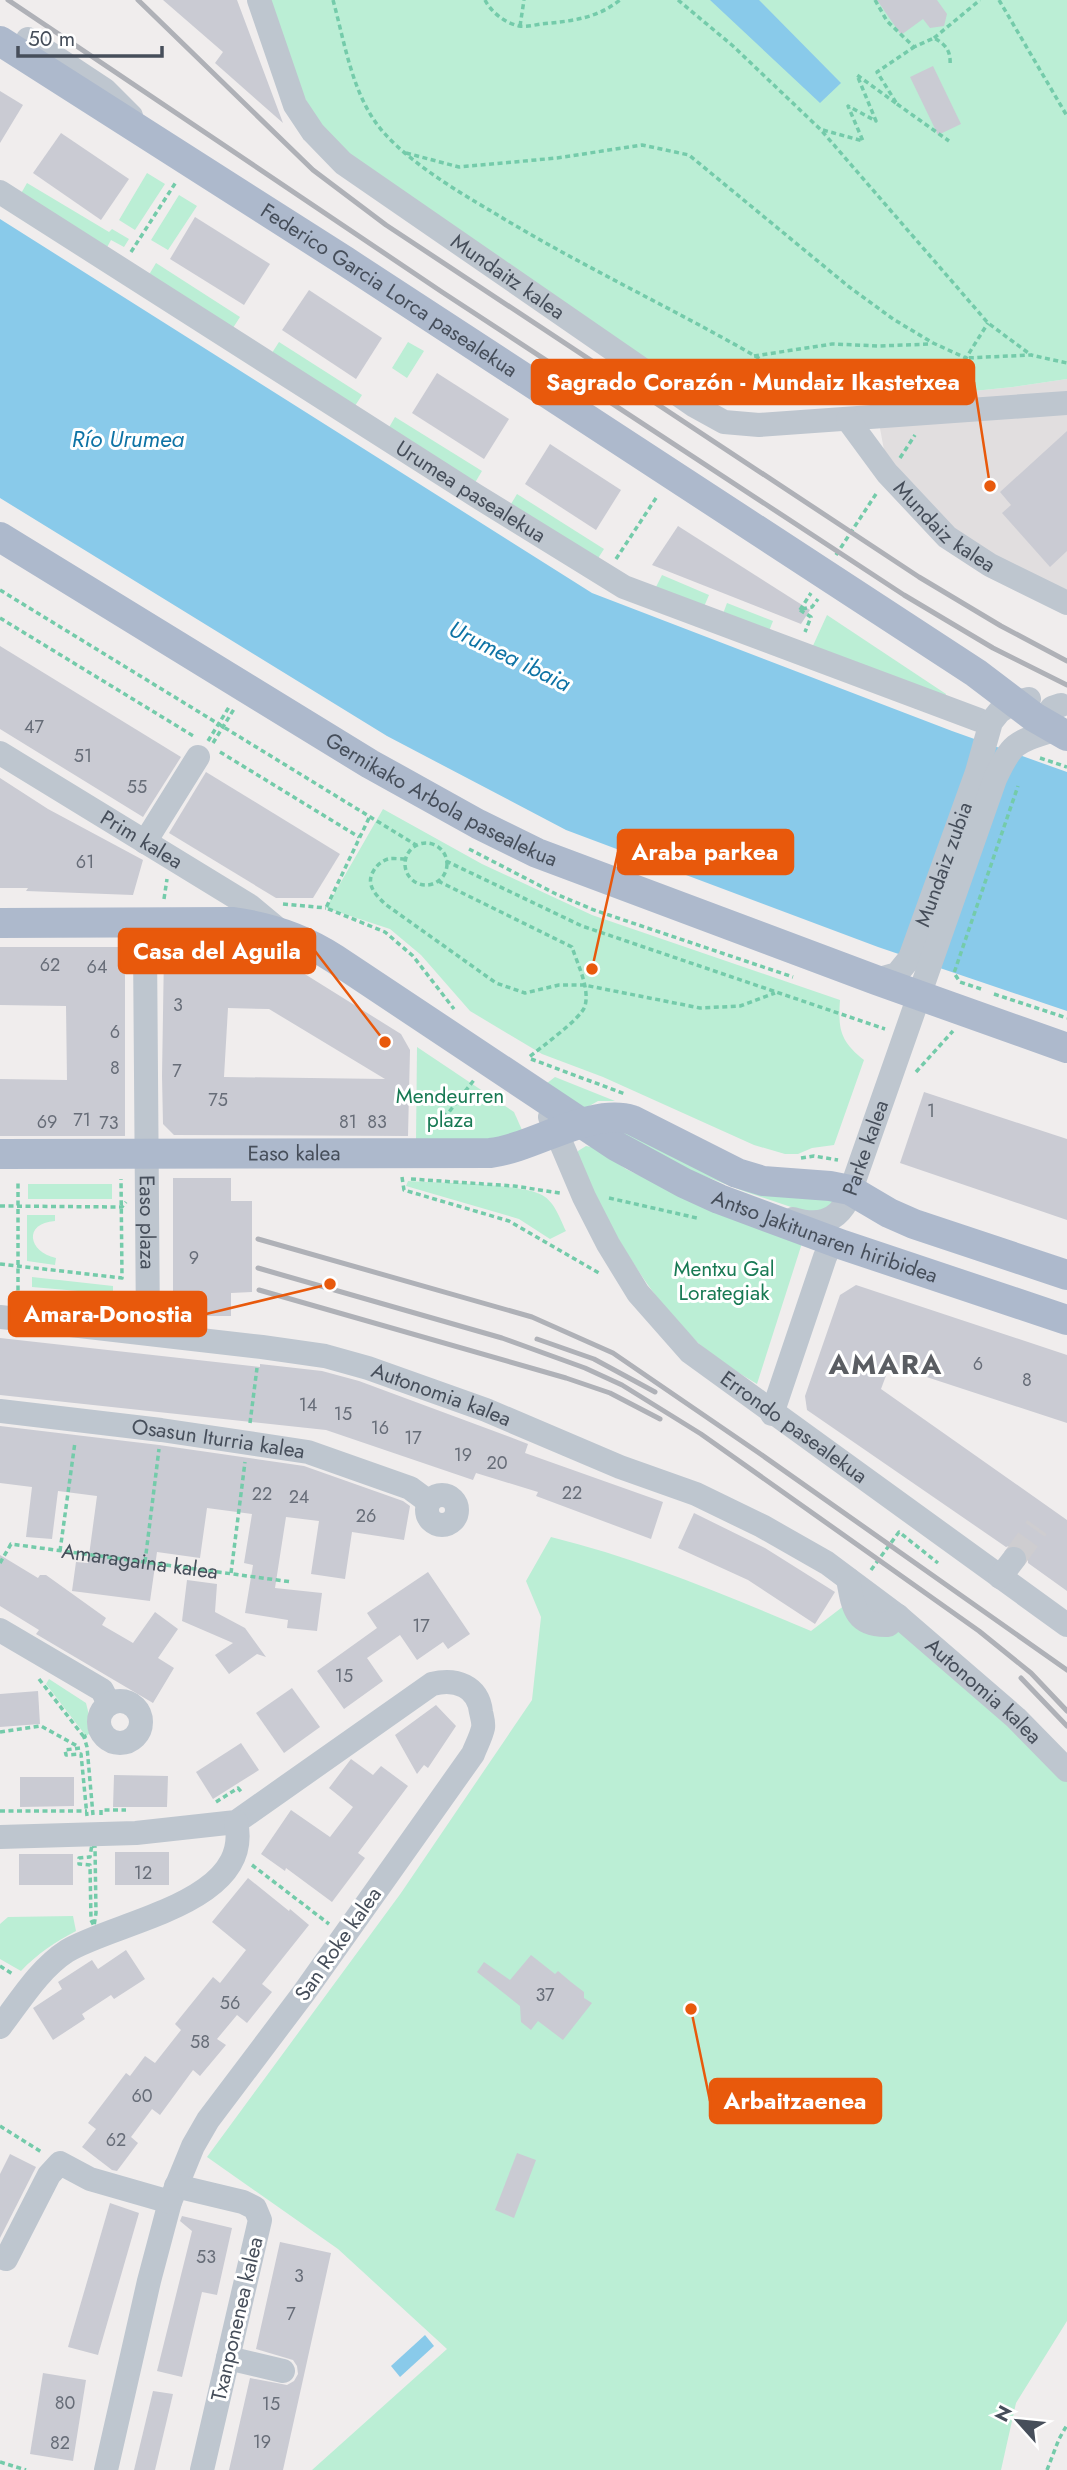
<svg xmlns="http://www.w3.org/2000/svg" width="1067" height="2470" font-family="Jost,sans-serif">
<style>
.education{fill:#e1dedf}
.green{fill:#bbeed5}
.water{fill:#89caea}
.building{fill:#cacbd3;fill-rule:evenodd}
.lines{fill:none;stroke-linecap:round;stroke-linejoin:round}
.minor-tunnel{stroke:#cecdd0;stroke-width:24;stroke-dasharray:24 12;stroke-linecap:butt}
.path{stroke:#74cbaa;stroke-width:3.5;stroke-dasharray:5 3.5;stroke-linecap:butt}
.minor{stroke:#bec6cf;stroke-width:24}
.major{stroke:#adb9cc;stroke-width:30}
.rail{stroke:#afb1b7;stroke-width:5}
.labels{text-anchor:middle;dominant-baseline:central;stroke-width:6;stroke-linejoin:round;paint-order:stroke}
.number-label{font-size:18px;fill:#676d78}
.street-label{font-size:21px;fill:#464e5a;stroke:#fff}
.park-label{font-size:21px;fill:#187a54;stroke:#fff}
.water-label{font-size:23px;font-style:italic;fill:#0e73a5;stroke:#fff}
.district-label{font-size:28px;font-weight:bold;letter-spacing:2px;fill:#5a5d62;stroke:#fff}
.leader{fill:none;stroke:#e8590c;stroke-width:2.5}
.callout-dot{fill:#e8590c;stroke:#fff;stroke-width:2.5}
.callout{fill:#e8590c;stroke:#e8590c;stroke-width:2.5}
.callout-label{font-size:23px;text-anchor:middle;font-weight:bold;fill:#fff}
</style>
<rect width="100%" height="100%" fill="#f0eded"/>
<path class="education" d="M1067,379V590L987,554L942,522L884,450L875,401L1013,387Z"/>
<g class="green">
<path d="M267,0H1067V379L1013,387L875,401L760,404L719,401L684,388L352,159L322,129L303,95Z"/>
<path d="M147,173L165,184L135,230L119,220Z"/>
<path d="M27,183L109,232L112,229L129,239L124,247L111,240L105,251L19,197Z"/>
<path d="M179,195L197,206L168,250L151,240Z"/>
<path d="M156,263L240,317L231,331L147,278Z"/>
<path d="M279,342L362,395L353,409L270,356Z"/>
<path d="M408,342L424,351L407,378L392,368Z"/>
<path d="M395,417L482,471L473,486L387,431Z"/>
<path d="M517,494L604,549L595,563L508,509Z"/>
<path d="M662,575L709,595L703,609L654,591Z"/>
<path d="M727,603L773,621L767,636L721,619Z"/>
<path d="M827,615L946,694L944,700L811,650Z"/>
<path d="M383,809L482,864L592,915L840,1000C838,1029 840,1041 864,1060L834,1145L812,1148L798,1154H785L754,1145L603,1077L542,1054L470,1011L421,955L390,929L326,908Z"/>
<path d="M417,1047L514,1112L522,1130L494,1141L416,1140Z"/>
<path d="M555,1077L615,1101H598L584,1109L546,1084Z"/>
<path d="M615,1130L830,1197L834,1203L820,1212L803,1211L746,1192L694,1172Z"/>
<path d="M586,1146L596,1148L626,1169L686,1198L803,1240L757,1384C734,1370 711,1356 692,1337C642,1288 610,1225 577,1164L578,1151Z"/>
<path d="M408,1181C437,1183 520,1183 542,1195C555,1202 560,1219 566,1231L550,1239L519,1219L406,1186Z"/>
<rect x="28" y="1184" width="84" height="15"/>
<path d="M27,1215H55V1221C23,1223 28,1252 56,1258L55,1265L27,1261Z"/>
<path d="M32,1277L113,1286V1294L32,1287Z"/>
<path d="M551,1537C640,1559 726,1595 811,1631L845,1605L901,1630L1067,1779V2321L1016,2403L1001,2470H312L447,2349L338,2249L207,2157L401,1893L532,1700L541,1617L526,1581Z"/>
<path d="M49,1679L86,1703L93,1731L86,1736L46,1684Z"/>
<path d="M73,1916L76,1931C55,1942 37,1954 21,1971L0,1959V1924L8,1917Z"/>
</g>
<g class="water">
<path d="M710,0H759L841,83L820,103Z"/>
<path d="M0,219L592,593L952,731L1067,772V1011L878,947L566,830L387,736L0,498Z"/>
<path d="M425,2335L434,2346L400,2377L391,2366Z"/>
</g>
<g class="building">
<path d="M163,0H237L283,123L215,63L223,52Z"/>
<path d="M877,0H937L947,14L944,26L930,28L923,19L901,35Z"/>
<path d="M933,66L961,124L938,135L910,77Z"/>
<path d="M0,91L23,105L0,143Z"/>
<path d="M61,133L129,179L101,220L33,173Z"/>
<path d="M195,217L270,264L244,305L170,259Z"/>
<path d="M309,290L382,338L356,379L282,330Z"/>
<path d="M437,373L509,419L484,459L412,413Z"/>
<path d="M1067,431V551L1050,567L1002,513L1011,505L1000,492Z"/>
<path d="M550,444L621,490L596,530L525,484Z"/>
<path d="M678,526L810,610L801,624L652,565Z"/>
<path d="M0,646L181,757L143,817L0,729Z"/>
<path d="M206,772L340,854L313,898H276L169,833Z"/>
<path d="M0,778L48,809L143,860L133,895L26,891L28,888H0Z"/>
<path d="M0,947H125V1136H0V1079L67,1080L66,1006L0,1005Z"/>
<path d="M172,948H263L401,1034L410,1050L408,1136L174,1135L163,1124L162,1076L164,952ZM228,1008L269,1009L385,1079L224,1077Z"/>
<path d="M924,1092L1067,1139V1220L900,1163Z"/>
<path d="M173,1178H231V1201H252V1292L231,1293V1316H173Z"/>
<path d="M856,1285L1067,1355V1423L890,1365L881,1389L1067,1520V1591L1028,1563V1554L1023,1547L1015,1544L1006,1547L807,1410L805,1396L840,1295Z"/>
<path d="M0,1338L260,1367V1364L322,1371L359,1381L510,1437L528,1444L525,1453L663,1502L651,1539L536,1496L538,1492L476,1473L473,1480L326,1430L0,1395Z"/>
<path d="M0,1426L159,1445L304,1466L403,1501L410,1506L404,1540L352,1532L345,1579L311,1574L319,1521L286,1517L275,1588L322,1593L317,1631L287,1628L288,1620L245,1613L253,1565L244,1563L252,1514L207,1508L200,1558L157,1552L150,1601L72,1591L76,1562L88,1563L97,1496L58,1491L52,1539L26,1537L32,1487L0,1483Z"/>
<path d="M694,1513L765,1548L835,1592L815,1624L748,1580L678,1548Z"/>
<path d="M0,1555L38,1578L40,1575H46L106,1618L102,1625L133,1643L155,1612L178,1629L158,1658L174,1668L153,1703L36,1634L39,1630L0,1606Z"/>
<path d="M428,1572L470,1634L448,1649L443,1642L417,1660L400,1635L367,1658L383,1681L344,1709L317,1671L377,1628L367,1613Z"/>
<path d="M187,1580L217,1584L215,1612L245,1628L266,1657L257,1654L229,1674L215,1655L233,1643L182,1621Z"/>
<path d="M292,1688L320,1727L284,1753L256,1713Z"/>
<path d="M38,1691L40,1724L0,1727V1694Z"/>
<path d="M436,1705L456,1726L428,1768L424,1765L417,1774L395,1735Z"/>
<path d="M241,1743L259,1770L213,1799L196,1772Z"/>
<path d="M351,1759L373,1775L381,1766L408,1786L358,1853L365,1858L332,1902L286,1868L285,1871L261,1854L291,1810L330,1837L353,1807L329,1788Z"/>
<path d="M114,1775L168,1776L167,1807H113Z"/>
<path d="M20,1777H74V1806L20,1807Z"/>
<rect x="115" y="1852" width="54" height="33"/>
<rect x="19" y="1854" width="54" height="31"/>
<path d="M248,1878L289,1911L290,1909L309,1925L262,1984L272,1992L247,2023L237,2015L217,2039L226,2045L200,2076L193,2070L160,2115L152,2109L131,2137L138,2143L117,2171L112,2170L82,2147L96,2129L88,2123L126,2073L130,2076L145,2056L155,2063L181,2030L175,2024L213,1977L220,1983L246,1950L212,1922Z"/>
<path d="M126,1950L145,1979L114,1999L111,1995L82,2014L85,2019L53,2040L33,2008L62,1989L58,1982L92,1960L98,1969Z"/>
<path d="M531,1955L555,1974L558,1971L571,1982L584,1992V1998L592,2003L563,2040L538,2021L531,2030L521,2022L520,2006L477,1972L484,1962L510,1980Z"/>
<path d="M517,2153L536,2160L514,2218L495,2210Z"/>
<path d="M10,2154L36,2167L0,2238V2174Z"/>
<path d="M110,2203L139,2213L98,2355L68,2347Z"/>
<path d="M182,2216L232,2228L217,2295L202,2292L182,2377L157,2371L192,2231L180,2221Z"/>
<path d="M280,2242L331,2253L283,2470H229L250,2378L287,2385L294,2381L298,2374L297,2366L293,2360L256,2349Z"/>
<path d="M43,2373L86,2380L73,2461L30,2454Z"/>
<path d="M153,2391L173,2394L155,2470H134Z"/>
</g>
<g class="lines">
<path class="minor-tunnel" d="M1014,1559L1037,1527"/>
<g class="path">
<path d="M333,0C344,40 351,86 374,120C397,155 455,190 491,211C600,278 718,328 825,399"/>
<path d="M485,0C491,12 505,23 519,26C526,27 535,25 541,24C571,21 596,19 620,0"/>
<path d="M678,0L733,46L821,130L988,323L1031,355"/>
<path d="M875,0L887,21L914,47L934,38C947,45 951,52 950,66"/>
<path d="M999,0L1067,116"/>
<path d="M520,26L524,0"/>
<path d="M934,38L980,0"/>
<path d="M897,104L949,141"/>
<path d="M823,130L863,141L848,106L876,121L857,75L897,104L877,72L914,47"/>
<path d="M406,153L459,167L557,158L642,145L689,155L848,286L893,319L933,343L966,358L988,323"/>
<path d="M131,252L176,182"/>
<path d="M754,356L832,344L879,346L931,344"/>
<path d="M944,391L966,358L1031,355L1067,363"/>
<path d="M900,458L915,435"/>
<path d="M836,555L876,494"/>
<path d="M616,559L658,495"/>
<path d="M0,590L416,845"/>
<path d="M802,609L812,607L818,599"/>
<path d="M800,610L811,593"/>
<path d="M800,610L811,617L805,632"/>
<path d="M0,618L195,737"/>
<path d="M208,741L229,707"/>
<path d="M213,743L234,709"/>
<path d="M220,752L359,837"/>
<path d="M1040,758L1067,767"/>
<path d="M369,818L326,908L385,932L413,956L454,1009"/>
<circle cx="426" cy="864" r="21"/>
<path d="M469,849L556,894L594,910L793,977"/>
<path d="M405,859C400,859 393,858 388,859C382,861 377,865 374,870C365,884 375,894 385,904L496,983L525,993L559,985H584L700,1008L740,1006L775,993"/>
<path d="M446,861L582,926L885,1029"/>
<path d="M438,881L572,947C577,963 590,988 585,1006C581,1019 541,1047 528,1058"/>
<path d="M164,899L167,879"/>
<path d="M283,904L326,908"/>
<path d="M981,989L960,982L954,973L1018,786"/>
<path d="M994,994L1067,1018"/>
<path d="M531,1059L625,1094"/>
<path d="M916,1072L953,1031"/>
<path d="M430,1128L449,1112L474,1080"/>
<path d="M801,1158L814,1156L838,1160"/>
<path d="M402,1177L404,1190L509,1221L599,1273"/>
<path d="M411,1179L514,1186L560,1193"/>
<path d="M609,1198L697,1218"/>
<path d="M0,1206L122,1207L126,1202"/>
<path d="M0,1264L122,1278L121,1179"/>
<path d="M18,1299V1180"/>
<path d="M250,1423L257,1368"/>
<path d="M60,1551L75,1442"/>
<path d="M145,1562L159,1449"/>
<path id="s1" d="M0,1563L11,1544L292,1582"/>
<path d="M871,1570L899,1532L938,1563"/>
<path d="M231,1573L245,1462"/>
<path d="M39,1679L84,1737"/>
<path d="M0,1732L41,1726L79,1747"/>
<path d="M80,1748L65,1750L66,1755L81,1754L87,1816"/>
<path d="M216,1802L238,1788L243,1794"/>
<path d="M0,1811H87"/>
<path d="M93,1815L87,1747L84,1737L100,1728"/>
<path d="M101,1815V1810H126"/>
<path d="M92,1844L95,1847L96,1913L94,1926L91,1920L90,1865L79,1864V1858L90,1857Z"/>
<path d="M252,1865L329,1924"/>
<path d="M0,1966L14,1975"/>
<path d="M0,2126L43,2153"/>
<path d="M0,2462L26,2470"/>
<path d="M1047,2470L1059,2439L1067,2425"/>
</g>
<g class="minor">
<path id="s2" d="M259,0L295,105L313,132L343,163L695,406L724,422L759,425L1067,403"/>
<path d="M28,39L105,90L131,116"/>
<path id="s3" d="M0,192L475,495L624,587L979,720"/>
<path id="s4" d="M848,420L887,473L947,537L990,565L1067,603"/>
<path id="s5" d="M0,753L250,906L280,931"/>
<path d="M145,842L198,757"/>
<path id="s6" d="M139,922L145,945L148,1333"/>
<path id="s7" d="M876,980L897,974L910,958L977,772L991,722L999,712L1012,703L1029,699"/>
<path id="s8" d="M550,1117L584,1197L608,1244L638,1293L690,1352L1067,1625"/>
<path id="s9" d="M793,1219C816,1226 835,1223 847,1201L995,779C1012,742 1016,742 1054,730C1048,722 1045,716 1052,708L1061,705"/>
<path id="s10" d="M0,1317L262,1347L325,1356L368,1368L486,1410L620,1467L696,1494L762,1526L827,1563L898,1616L1016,1718L1067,1770"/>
<path id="s11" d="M0,1411L161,1430L308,1452L410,1488L429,1502"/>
<path d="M772,1414L825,1257L833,1241"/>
<circle cx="442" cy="1510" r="15"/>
<path d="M1000,1577L1014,1559"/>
<path d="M848,1579C853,1607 855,1626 888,1625L898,1616"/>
<path d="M0,1630L102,1690L109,1704"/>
<circle cx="120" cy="1722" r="21"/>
<path d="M0,1837L136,1833L236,1822L432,1684C456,1678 478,1686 481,1712C482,1717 484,1723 483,1728C481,1737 476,1746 473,1754L303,1994L208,2120L193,2146L170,2202L149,2281L106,2470"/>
<path d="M0,2027C20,2001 39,1969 67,1951C117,1921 254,1903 236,1822"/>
<path d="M176,2186L243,2202L255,2208L260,2220L202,2470"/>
<path d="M6,2259L49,2175L60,2163L90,2179L170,2202"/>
<path d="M228,2358L283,2371"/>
</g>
<g class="major">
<path id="s12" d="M0,41L345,261L976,673L1034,717L1067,736"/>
<path id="s13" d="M0,537L370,764L478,824L537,853L876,980L1067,1048"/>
<path id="s14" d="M0,923L232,922C271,927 303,938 335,959L616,1146L684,1183L719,1199L843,1245L1067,1320"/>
<path id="s15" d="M0,1154L490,1153C534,1148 591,1107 632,1120L737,1173L763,1181L830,1186L850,1190L889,1213L914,1224L1067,1275"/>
</g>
<g class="rail">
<path d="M8,0L442,292L904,595L993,648L1067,685"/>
<path d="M138,0L313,170L386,225L919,577L1001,626L1067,661"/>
<path d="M258,1239L532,1317L613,1353L759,1453L1067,1670"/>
<path d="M258,1268L502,1338L585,1368L622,1385L701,1434L979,1631L1031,1673L1067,1711"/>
<path d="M259,1290L566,1378L610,1393L660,1419"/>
<path d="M537,1339L594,1359L655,1392"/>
<path d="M1021,1678L1067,1726"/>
</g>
</g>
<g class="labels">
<g class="number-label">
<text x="34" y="727">47</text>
<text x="83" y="756">51</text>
<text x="137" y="787">55</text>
<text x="85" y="862">61</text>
<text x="50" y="965">62</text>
<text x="97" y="967">64</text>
<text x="178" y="1005">3</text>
<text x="115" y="1032">6</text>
<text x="115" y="1068">8</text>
<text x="177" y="1071">7</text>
<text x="218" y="1100">75</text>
<text x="931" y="1111">1</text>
<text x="82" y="1120">71</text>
<text x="47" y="1122">69</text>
<text x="348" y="1122">81</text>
<text x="377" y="1122">83</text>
<text x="109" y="1123">73</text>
<text x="194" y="1258">9</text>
<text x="978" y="1364">6</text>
<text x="1027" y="1380">8</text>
<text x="308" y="1405">14</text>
<text x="343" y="1414">15</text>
<text x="380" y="1428">16</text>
<text x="413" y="1438">17</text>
<text x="463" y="1455">19</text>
<text x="497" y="1463">20</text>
<text x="572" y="1493">22</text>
<text x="262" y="1494">22</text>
<text x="299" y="1497">24</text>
<text x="366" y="1516">26</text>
<text x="421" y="1626">17</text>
<text x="344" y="1676">15</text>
<text x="143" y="1873">12</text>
<text x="545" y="1995">37</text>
<text x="230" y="2003">56</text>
<text x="200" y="2042">58</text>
<text x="142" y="2096">60</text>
<text x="116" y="2140">62</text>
<text x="206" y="2257">53</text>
<text x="299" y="2276">3</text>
<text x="291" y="2314">7</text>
<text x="65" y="2403">80</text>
<text x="271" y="2404">15</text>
<text x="262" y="2442">19</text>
<text x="60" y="2443">82</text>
</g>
<g class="street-label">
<text stroke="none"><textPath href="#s2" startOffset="387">Mundaitz kalea</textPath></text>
<text stroke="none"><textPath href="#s12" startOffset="462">Federico Garcia Lorca pasealekua</textPath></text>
<text stroke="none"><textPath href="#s3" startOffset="558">Urumea pasealekua</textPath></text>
<text stroke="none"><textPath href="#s4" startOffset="145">Mundaiz kalea</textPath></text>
<text stroke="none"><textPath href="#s13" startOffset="514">Gernikako Arbola pasealekua</textPath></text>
<text stroke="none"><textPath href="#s5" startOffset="166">Prim kalea</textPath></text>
<text stroke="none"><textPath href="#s7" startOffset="142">Mundaiz zubia</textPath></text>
<text stroke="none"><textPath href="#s9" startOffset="119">Parke kalea</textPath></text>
<text stroke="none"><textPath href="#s15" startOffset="294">Easo kalea</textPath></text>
<text stroke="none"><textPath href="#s6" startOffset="301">Easo plaza</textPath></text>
<text stroke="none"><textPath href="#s14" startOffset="908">Antso Jakitunaren hiribidea</textPath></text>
<text stroke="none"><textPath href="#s10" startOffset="450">Autonomia kalea</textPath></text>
<text stroke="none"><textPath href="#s8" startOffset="404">Errondo pasealekua</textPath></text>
<text stroke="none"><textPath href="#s11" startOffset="220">Osasun Iturria kalea</textPath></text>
<text stroke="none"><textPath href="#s1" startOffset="152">Amaragaina kalea</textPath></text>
<text stroke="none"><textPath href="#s10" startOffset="1074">Autonomia kalea</textPath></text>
<text transform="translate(338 1944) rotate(-55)">San Roke kalea</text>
<text transform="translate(237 2319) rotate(-77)">Txanponenea kalea</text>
</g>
<g class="park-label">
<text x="450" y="1096">Mendeurren<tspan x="450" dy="24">plaza</tspan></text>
<text x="724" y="1269">Mentxu Gal<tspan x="724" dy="24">Lorategiak</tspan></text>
</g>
<g class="water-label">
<text x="128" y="439">Río Urumea</text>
<text transform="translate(510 656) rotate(26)">Urumea ibaia</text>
</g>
<g class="district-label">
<text x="886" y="1364">AMARA</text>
</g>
</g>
<path class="leader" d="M990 486L974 382M592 969L618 852M385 1042L315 951M330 1284L206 1314M691 2009L710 2101"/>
<g class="callout-dot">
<circle cx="990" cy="486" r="7"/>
<circle cx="592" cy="969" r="7"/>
<circle cx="385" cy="1042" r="7"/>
<circle cx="330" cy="1284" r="7"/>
<circle cx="691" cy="2009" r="7"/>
</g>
<g class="callout">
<rect x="532" y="360" width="442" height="44" rx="7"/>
<rect x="618" y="830" width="175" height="44" rx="7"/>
<rect x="119" y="929" width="196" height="44" rx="7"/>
<rect x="9" y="1292" width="197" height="44" rx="7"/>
<rect x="710" y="2079" width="171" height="44" rx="7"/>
</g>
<g class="callout-label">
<text x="753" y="390">Sagrado Corazón - Mundaiz Ikastetxea</text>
<text x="705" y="860">Araba parkea</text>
<text x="217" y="959">Casa del Aguila</text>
<text x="108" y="1322">Amara-Donostia</text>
<text x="795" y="2109">Arbaitzaenea</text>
</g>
<g transform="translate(1018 2421) rotate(297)" stroke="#ffffff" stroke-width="5" paint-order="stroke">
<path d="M0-5L12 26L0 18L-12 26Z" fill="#464e5a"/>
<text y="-10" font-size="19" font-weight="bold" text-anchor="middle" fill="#464e5a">N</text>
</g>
<path d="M18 46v10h144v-10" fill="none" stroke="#464e5a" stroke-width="3.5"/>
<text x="28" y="46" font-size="21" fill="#464e5a" stroke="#ffffff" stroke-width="5" paint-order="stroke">50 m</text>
</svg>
